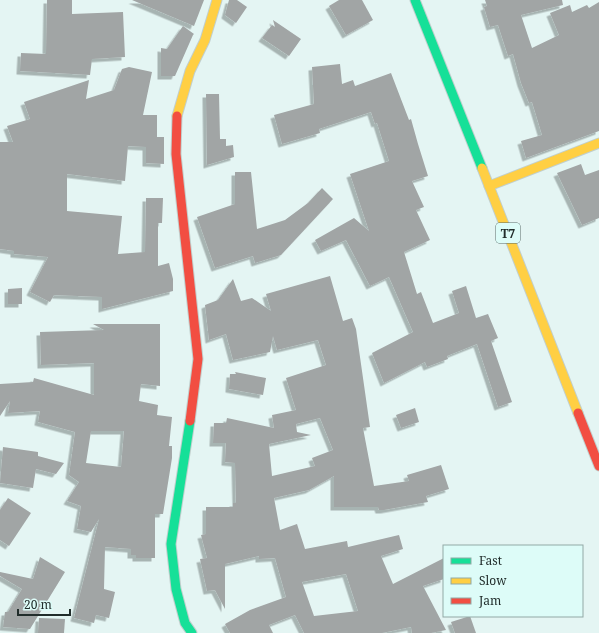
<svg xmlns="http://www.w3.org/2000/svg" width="599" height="633" font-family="'Noto Serif',serif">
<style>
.building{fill:#a1a5a5;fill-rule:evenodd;filter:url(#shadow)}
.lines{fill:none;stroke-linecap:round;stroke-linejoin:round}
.fast-casing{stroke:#c1cfcd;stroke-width:11}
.slow-casing{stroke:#c1cfcd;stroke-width:11}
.jam-casing{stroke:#c1cfcd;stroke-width:11}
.fast{stroke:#16e098;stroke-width:9}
.slow{stroke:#ffcf43;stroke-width:9}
.jam{stroke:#f24e42;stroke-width:9}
.labels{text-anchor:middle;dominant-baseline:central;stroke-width:4;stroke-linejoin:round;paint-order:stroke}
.shield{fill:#ddfcf8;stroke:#596b68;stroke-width:1}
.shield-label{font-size:12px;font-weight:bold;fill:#212d2b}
</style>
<defs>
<filter id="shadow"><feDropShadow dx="-3.5" dy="3.5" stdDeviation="0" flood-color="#0004"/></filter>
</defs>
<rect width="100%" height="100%" fill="#e4f5f3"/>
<g class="building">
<path d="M47,0H72V14L123,12L125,57L92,59L90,75L20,71L21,53L46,54Z"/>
<path d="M132,0H204L194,26Z"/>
<path d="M229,0H237L247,7L236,23L225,15Z"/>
<path d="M339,0H362L373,20L346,35L329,6Z"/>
<path d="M485,0H562L563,5L521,15L532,48L559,35L550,13L570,5L572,12L587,5L589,8L599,2V131L526,158L521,141L542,135L532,102L529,103L521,83L513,54L508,56L498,25L490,27L484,7L487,6Z"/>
<path d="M273,20L301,39L289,56L262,38L272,25L275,27Z"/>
<path d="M183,26L194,34L193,35L175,76H161V48L167,49Z"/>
<path d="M340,64L342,84L353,80L355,86L391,73L409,120L411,119L418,144L428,176L412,181L424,207L416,210L430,240L404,252L417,294L421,292L433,323L459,313L452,291L466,286L476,318L488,314L498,338L491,341L512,402L498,407L477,344L447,356L448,359L427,367L425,362L384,383L372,353L413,332L389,277L370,286L346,240L321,251L315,240L354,218L369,231L350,174L389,161L377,123L375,124L371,112L319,129L320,133L282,144L274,115L314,104L312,67Z"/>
<path d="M129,67L152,72L143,115H157V137H164V164L146,163V147L128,146L125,181L67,174V211L122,216L118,254L145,252L146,198H163L162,223H158V266L169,263L173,279V291L102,309V297L54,295L50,302L30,292L48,257L14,254V251L0,249V142H13L7,126L30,119L24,102L89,80L86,99L114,90L122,69Z"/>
<path d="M206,94H219L220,139H226V146L233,145L234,157L207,165Z"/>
<path d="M581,164L585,175L599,170V218L582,225L557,173Z"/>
<path d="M235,172H251L257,229L285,220L308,203L322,188L333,199L281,255L255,263L253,256L215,268L197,217L235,204Z"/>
<path d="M330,276L343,321L352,318L356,329L370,427L363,428L374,486L409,481L407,475L441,465L449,489L426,496L428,502L384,510H379L378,507H334V476L309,490L274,498L280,530L297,524L305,549L347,541L348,547L399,535L403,549L381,556L393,584L444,558V579L423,586L446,630L431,633H412L411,627L382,633H304L295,615L269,625L273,633H230L225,624L250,610L286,597L275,558L259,559V556L225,564V609L215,590L207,591L200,559L207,558L201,535L206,534V507H233V503H236L235,463L225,462L226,443H213L214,423H226L227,418L274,428L272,415L296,410L286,378L326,365L318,340L277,350L273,336L270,352L233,360L226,334L209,340L205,305L218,300L233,279L241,301L252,298L271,311L266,294ZM320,418L333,450L312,458L315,466L272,476L269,444L311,435L297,432L296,424ZM346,574L358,611L314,616L302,582Z"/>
<path d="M22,288V304H8V289Z"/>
<path d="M93,324H160V386L141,384L139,401L158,405L157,415L172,417L169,446H172V458L163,514H155V558H136V555H131V549L105,547L104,589L115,592L109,618L96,615L94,623L74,618L99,519L91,532L77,529L81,506L67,501L79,482L69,475L75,432L38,422L40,411L8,413L10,401L0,416V384L33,382L34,378L94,395V363L41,365L40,332L104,330ZM91,431H124L121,467L86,463Z"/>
<path d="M235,372L266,378L263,395L229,389L230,374H236Z"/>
<path d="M415,408L419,422L401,428L396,415Z"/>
<path d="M3,447L38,452V456L64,463L56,474L36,469L33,488L0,483Z"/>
<path d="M8,498L31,513L9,546L0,540V510Z"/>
<path d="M40,557L65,572L30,629L3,627L5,612H8L22,589L0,576V572L33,579Z"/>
<path d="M470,616L476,633H455L451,622Z"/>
<path d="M39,618L65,619L64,633H38Z"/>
</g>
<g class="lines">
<defs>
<g id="fast">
<path d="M415,0L482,168"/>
<path d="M190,421L171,544L176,589L185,623L192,633"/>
</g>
<g id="slow">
<path d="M177,116L190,71L205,40L217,0"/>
<path d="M482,168L578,413"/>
<path d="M489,186L599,143"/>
</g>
<g id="jam">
<path d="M177,116L176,154L198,359L190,421"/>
<path d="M578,413L599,466"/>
</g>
</defs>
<use href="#fast" class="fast-casing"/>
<use href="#slow" class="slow-casing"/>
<use href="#jam" class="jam-casing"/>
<use href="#fast" class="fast"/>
<use href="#slow" class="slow"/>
<use href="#jam" class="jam"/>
</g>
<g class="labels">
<rect class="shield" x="496" y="223" width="24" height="20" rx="3"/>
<g class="shield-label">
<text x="508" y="233">T7</text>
</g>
</g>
<rect x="443" y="545" width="140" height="72" fill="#ddfcf8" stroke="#92a9a6"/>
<rect x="451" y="558" width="20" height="6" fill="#16e098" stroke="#92a9a6"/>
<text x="479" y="565" font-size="12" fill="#212d2b">Fast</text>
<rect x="451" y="578" width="20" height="6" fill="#ffcf43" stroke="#92a9a6"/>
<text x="479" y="585" font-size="12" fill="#212d2b">Slow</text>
<rect x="451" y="598" width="20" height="6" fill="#f24e42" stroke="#92a9a6"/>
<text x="479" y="605" font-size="12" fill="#212d2b">Jam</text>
<path d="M18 609v6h52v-6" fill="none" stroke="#212d2b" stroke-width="2"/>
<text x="24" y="609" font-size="12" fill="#212d2b" stroke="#ddfcf8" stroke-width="3" paint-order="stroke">20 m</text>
</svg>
